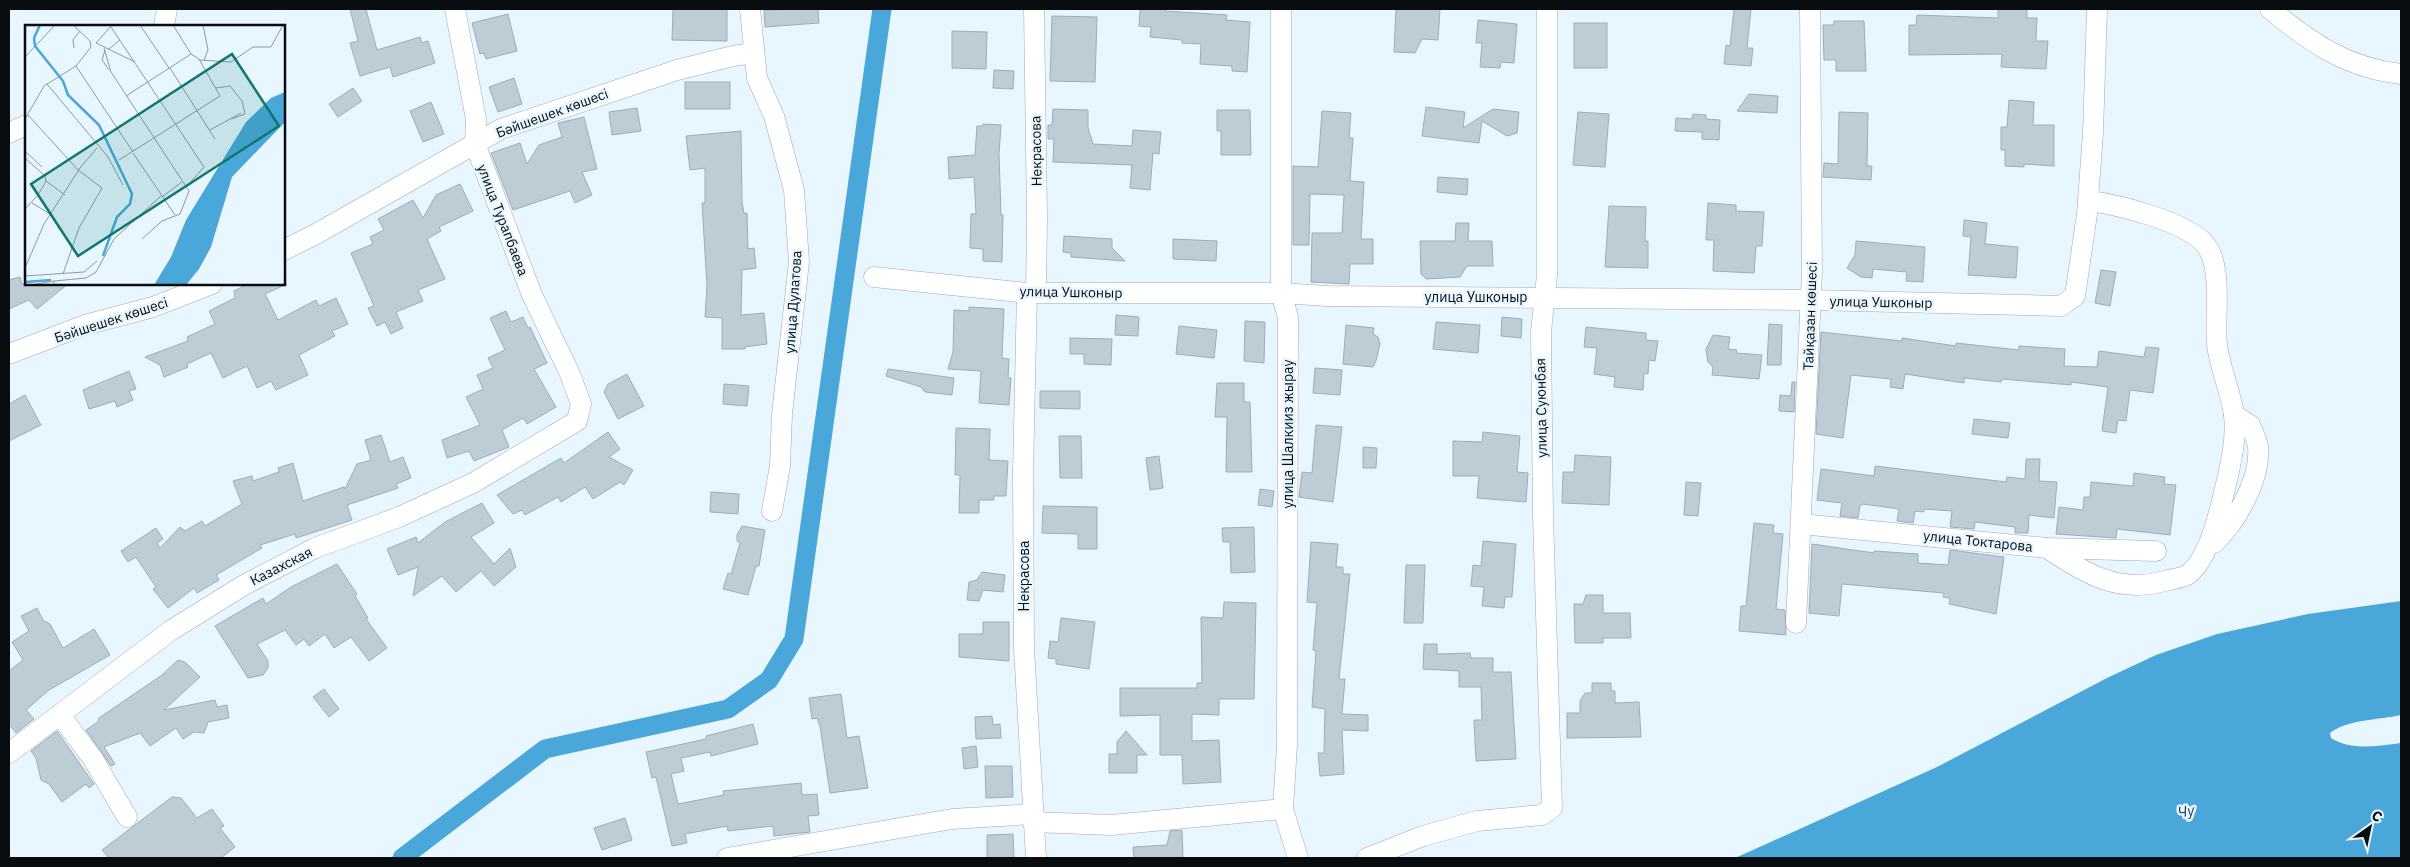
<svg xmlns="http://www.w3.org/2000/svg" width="2410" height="867" font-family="'IBM Plex Sans',sans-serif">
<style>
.water{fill:#49a7d9}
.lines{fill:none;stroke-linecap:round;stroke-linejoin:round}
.canal{stroke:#49a7d9;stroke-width:19}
.building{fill:#beccd5;stroke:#9facb5}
.minor-casing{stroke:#9daab3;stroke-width:21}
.minor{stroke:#fff;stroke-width:20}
.labels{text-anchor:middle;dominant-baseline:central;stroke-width:5;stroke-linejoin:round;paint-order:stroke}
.street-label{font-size:14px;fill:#090d10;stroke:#e7f6ff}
.water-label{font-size:15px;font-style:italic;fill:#0e384c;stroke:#e7f6ff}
.inset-river{fill:none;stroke:#49a7d9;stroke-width:2.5}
.inset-road{fill:none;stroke:#8e999f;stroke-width:1}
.view{fill:#0f766e;fill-opacity:0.15;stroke:#0f766e;stroke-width:2.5}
.inset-edge{fill:none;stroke:#090d10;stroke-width:2.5}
</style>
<rect width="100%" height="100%" fill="#e7f6ff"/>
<path class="water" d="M2401,601V715C2379,720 2348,719 2330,733L2331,738C2351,751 2378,746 2401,743V858H1735L1937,767L2107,678L2156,655L2217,634L2308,614Z"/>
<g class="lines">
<path class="canal" d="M402,858L545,749L728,709L769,680L794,639L882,9"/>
</g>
<g class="building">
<path d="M350,9H366L377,50L420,37L422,43L428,41L435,63L393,77L390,67L360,76L350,43L358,41Z"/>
<path d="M673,9H727V41L672,40Z"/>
<path d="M818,9L819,23L765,27L764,10Z"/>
<path d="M1140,9H1165V11L1227,15L1226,20L1250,22L1247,72L1232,71V66L1200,64L1201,44L1182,43V40L1150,37L1151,27L1139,26Z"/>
<path d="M1396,9H1440L1438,40L1422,39L1415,53L1394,52Z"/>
<path d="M1734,9H1751L1747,48H1753L1751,66L1724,64L1726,45L1730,46Z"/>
<path d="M1998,9H2027V18H2037L2036,41H2048L2046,69L2001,67L2002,54L1909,55V25H1916L1917,15L1998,18Z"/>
<path d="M508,14L517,51L486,59L484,53L480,54L472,23Z"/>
<path d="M1052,16L1097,17L1095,82L1050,81Z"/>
<path d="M1478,20L1517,24L1514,63L1501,62L1500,68L1480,67L1482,43H1476Z"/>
<path d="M1834,21H1864L1866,71H1836V60H1824L1823,25H1834Z"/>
<rect x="1574" y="23" width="33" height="45"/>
<path d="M952,31L987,32L986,69L952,68Z"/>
<path d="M994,70L1014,71L1013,89L993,88Z"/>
<path d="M514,78L522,104L498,112L489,87Z"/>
<rect x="685" y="82" width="45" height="27"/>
<path d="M353,88L362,101L338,117L329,104Z"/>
<path d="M1749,94L1778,96L1777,113L1737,111Z"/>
<path d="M2009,100L2034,102L2033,125H2054V166L2024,164V167L2005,166V150H2001V127H2007Z"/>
<path d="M431,102L444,134L423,142L410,111Z"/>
<path d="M1426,107L1465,112L1463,128L1493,109L1519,112L1517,133L1507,136L1482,121L1479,143L1422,136Z"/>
<path d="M637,108L641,131L612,135L609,112Z"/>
<path d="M1053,109L1088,110V128L1093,144L1132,146L1133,130L1161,132L1159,154L1153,153L1150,190L1130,188L1132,165L1053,162L1054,139H1048V125H1052Z"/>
<path d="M1217,110H1250L1251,155H1221V131H1217Z"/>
<path d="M1322,111L1351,113L1349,138H1353L1350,181L1364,182L1361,239H1373V264H1350L1349,284L1311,282L1312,233H1342L1344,195L1310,194L1309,245H1293V166L1318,167Z"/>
<path d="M1578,112L1609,114L1605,167L1573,165Z"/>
<path d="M1839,112L1868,113L1867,166H1872L1871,180L1823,177L1824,163L1838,164Z"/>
<path d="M1693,114L1706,115V119L1720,120L1719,140L1702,139V132L1675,131L1676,118L1692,119Z"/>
<path d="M584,117L597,169L582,172L592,195L575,203L570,191L513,210L491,153L520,143L527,164L539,145L562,137L558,123Z"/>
<path d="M983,124L1001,125L999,154L1001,215H1003L1002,262L983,261V249L970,248L971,214H976L974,177L949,179L948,157L975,155L977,126H983Z"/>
<path d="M741,131L742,202L744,213H747L748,249L754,248L756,268L742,270L741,315L764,313L767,344L745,347V349H722V318L705,317L707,286L702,203H705V168L690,170L686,136Z"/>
<path d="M1438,177L1468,179L1467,195L1437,192Z"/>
<path d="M460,184L473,211L439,227L441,231L427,239L445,279L418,290L423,301L396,312L403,328L391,334L385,322L377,326L368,308L374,306L351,253L373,244L370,237L384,230L378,219L413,200L423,218L436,195Z"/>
<path d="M1708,203L1736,205V211L1764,212L1762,246H1756L1754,273L1713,271L1714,240H1706Z"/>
<path d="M1609,206L1646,207L1645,241H1648V268L1605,267Z"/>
<path d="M1964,220L1987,223L1985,244L2018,247L2016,278L1968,275L1971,237L1963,236Z"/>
<path d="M1456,223H1469L1468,241H1492L1493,266H1467L1460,277L1426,279L1421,274L1420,241H1455Z"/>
<path d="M1064,236L1112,239V248L1125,261L1071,257V253L1063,252Z"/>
<path d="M1173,239L1217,241L1216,261L1173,259Z"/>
<path d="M1856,241L1925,247L1923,282L1906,281L1907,272L1873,269L1872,278L1861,277L1847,268L1855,255Z"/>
<path d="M2101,270L2116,272L2110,306L2095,303Z"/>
<path d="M20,277L22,284H68L37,309L29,300L9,309V280Z"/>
<path d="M248,284H287L265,294L278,320L316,300L319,306L336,298L348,324L332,331L335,336L299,355L308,375L276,390L271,381L257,388L247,366L223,378L211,353L187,364L188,367L164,377L160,365L145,357L188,341L187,337L215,324L209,311L235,298L234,291Z"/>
<path d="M969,307L1004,309L1002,358L1009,359L1008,378H1011L1009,405L979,403L981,371L948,369L953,352L954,310L969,311Z"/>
<path d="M506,311L511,322L523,317L528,328L530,327L547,363L534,369L556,407L527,424L523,418L502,430L509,447L474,461L469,451L447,458L442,440L480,425L466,397L483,389L477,375L493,368L488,358L505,350L490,318Z"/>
<path d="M1116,315L1139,317L1138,336L1115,335Z"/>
<path d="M1502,317L1522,319L1521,338L1501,336Z"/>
<path d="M1245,321L1265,322L1264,363L1244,361Z"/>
<path d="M1436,322L1480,325L1478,353L1433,349Z"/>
<path d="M1769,324L1782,325L1781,365H1767Z"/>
<path d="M1346,325L1374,328L1373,334L1378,337L1380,344L1376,361L1373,367L1343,364Z"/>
<path d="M1179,326L1217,330L1214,358L1176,354Z"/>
<path d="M1586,327L1646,333V340L1658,341L1655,361L1649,360L1648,374L1644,373L1643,390L1614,387L1615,377L1594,374L1597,348L1584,347Z"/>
<path d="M1821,332L1902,341V338L1956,346V343L2019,350V346L2065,349L2064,366L2097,367L2099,351L2144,357L2146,347L2159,348L2153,393L2130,390L2126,421L2118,420L2116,433L2102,431L2108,387L2071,382V385L2002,379L2001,382L1964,378V383L1905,374L1903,389L1890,387L1891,379L1851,375L1843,438L1816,434Z"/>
<path d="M1713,335L1730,337L1728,349L1737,350L1736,353L1762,355L1759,379L1712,375L1713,367L1708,362L1706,349Z"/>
<path d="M1070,338L1112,339L1111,365L1084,364V354H1070Z"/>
<path d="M1315,368L1342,370L1340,395L1313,393Z"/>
<path d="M888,369L954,378L952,395L925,392L921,387L886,376Z"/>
<path d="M129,371L136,389L129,391L133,400L117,407L115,401L89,409L83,390Z"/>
<path d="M627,374L644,406L618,419L604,392L608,384Z"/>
<path d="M1792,382H1795L1794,412L1779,411L1780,395L1791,396Z"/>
<path d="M1217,383H1244V402H1250L1252,472H1226L1227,417H1215Z"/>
<path d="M724,384L749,386L747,406L723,404Z"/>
<path d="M1040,391H1080V409L1040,408Z"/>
<path d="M25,395L41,425L9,441V404Z"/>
<path d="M1974,419L2010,423L2008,438L1972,434Z"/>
<path d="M1316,425L1342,427L1333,502L1299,497L1302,472L1312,473Z"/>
<path d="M956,428L990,429L989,460L1008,461L1006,496H994V500H979V513H959L960,475H955Z"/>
<path d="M608,432L620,449L609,457L633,470L624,485L620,482L593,499L585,487L561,502L558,497L525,515L522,510L513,514L497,495L561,458L564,463Z"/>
<path d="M1483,432L1520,436L1517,472L1528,473L1526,502L1477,498L1479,476H1453V441L1482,442Z"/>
<path d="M381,435L390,462L403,457L411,478L396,484L398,488L347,505L352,520L296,538L295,534L260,545L262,548L216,575L219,580L197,593L194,588L168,608L153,589L156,587L136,557L128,562L121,551L156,528L163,539L157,543L160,548L180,527L185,531L202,521L205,526L242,504L233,481L252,476L253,481L279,472L278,468L293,463L303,501L344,487L345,489L357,464L371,460L365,440Z"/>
<path d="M1059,436H1081L1082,478H1060Z"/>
<path d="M1363,447L1377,448L1376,468H1363Z"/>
<path d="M1575,455L1611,457L1609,505L1562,503L1563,472H1574Z"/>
<path d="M1159,456L1163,488L1150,490L1146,458Z"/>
<path d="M2026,459H2040L2039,481L2057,482L2054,518L2029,515L2028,533H2015V527L1975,522L1974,529L1950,527L1952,511L1925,509L1923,512L1915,511L1913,523L1897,521L1899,509L1863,504L1860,506L1858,518L1840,516L1842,503L1817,500L1821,469L1874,476L1875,466L2006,482L2007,477L2025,479Z"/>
<path d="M2134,473L2165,477L2164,484L2176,485L2170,535L2117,529L2116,538L2056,534L2059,507L2083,510L2084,497H2090L2091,482L2133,486Z"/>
<path d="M1686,482L1701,483L1698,516L1684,515Z"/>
<path d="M1260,489L1274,491L1272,507L1258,505Z"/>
<path d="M711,492L739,494L738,514L710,512Z"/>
<path d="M482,503L494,523L471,537L494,564L510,548L516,567L494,586L481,571L456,592L442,576L413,596L418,567L398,575L387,549L416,537L418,543L445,522Z"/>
<path d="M1043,506L1097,507V549H1078V534L1042,533Z"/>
<path d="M1754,523L1774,525L1773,533L1783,534L1776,609L1785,610L1786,635L1739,631L1741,606H1746Z"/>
<path d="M742,526L765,530L759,566H756L748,595L723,589L728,573L731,574L740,543L737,541V535Z"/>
<path d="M1254,527L1255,572L1231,573L1230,542H1223L1222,528Z"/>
<path d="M1483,541L1516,544L1512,597H1505L1504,608L1482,606L1484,587L1471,586L1473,565L1481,566Z"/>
<path d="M1311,542L1338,544L1336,567H1343V574H1350L1339,679H1345L1342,714L1368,715V731L1342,730L1344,774L1320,776L1318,753H1324L1325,709L1312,707L1316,651L1313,650L1317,603L1307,602Z"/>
<path d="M1812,544L1874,553V551L1918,554V563L1948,565L1950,550L2004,557L1996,614L1949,604L1950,598L1943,597L1944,593L1842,584L1839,616L1809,613Z"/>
<path d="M337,564L357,594L355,596L368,618L366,619L387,648L369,661L351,637L334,648L325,634L309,646L304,639L296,645L285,630L257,644L268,661V668L263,675L248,678L215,626L263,598L266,604L291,587Z"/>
<path d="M1406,565H1425L1423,623H1404Z"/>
<path d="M982,572L1005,575L1003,592L983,590L979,601L967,600L969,582L977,580Z"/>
<path d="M1586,595H1603V613H1630L1631,638H1603V643H1575L1574,604H1583Z"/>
<path d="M1224,602L1256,603L1254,699H1219V715L1192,714V741L1219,740L1221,782L1183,784L1182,755H1160V715L1120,716V688H1197V683H1202L1201,617L1223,618Z"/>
<path d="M37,608L43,620L50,624L63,648L94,629L110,655L49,690L26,710L34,719L16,733L9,724V671L23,660L12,642L29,631L21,616Z"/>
<path d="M1061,618L1095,622L1089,669L1056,664V659L1048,658L1050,641L1058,642Z"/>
<path d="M983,622H1009V661L959,657V634H983Z"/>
<path d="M1424,644H1437V654L1470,653L1471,658H1493V672H1511L1516,759L1476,761L1474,720H1482L1481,687H1459V671L1423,669Z"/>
<path d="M178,660L185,662L200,677L164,710L215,700L217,707L227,705L229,718L208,722L204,733L194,732L183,739L176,728L150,746L140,733L104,747L115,764L111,766L86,730L98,722L99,718L162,675Z"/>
<path d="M1592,683H1611V691H1615V703L1639,702L1641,737L1567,738V713H1580V701L1585,693H1592Z"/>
<path d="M324,689L339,709L329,717L313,697Z"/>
<path d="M841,694L847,738L859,736L868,788L830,793L820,726L817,718L812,719L809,698Z"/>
<path d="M992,716L993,725L1000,724L1001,738L976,739L975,717Z"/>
<path d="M753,724L758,744L711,756L710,752L681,758L684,771L671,774L678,804L724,795L723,791L801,783L802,795L817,794L819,815L808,816L810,832L774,836L773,826L728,831L727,826L685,834L687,843L672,846L656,777L652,778L646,752L706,739V736Z"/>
<path d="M57,731L94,784L89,788L86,784L62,802L49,784L41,780L36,758L31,751Z"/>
<path d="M1126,731L1147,755H1137V773H1109V754H1117V742Z"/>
<path d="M976,746L978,767L964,769L962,748Z"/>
<path d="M985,766H1012L1013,797L986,798Z"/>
<path d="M172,797L181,798L197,818L212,809L224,826L220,828L235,847L221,858H109L102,850Z"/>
<path d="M625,818L632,840L602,850L594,828Z"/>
<path d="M1182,830L1183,858H1134L1133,847L1167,845L1170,831Z"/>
<path d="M1013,834L1014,858H987V835Z"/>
</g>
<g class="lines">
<defs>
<g id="minor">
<path d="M750,9L757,78L774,116L794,190L799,262L782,414L780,466L772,511"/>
<path d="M1034,9L1037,218L1036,293"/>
<path d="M1281,9V293L1288,317L1287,745L1283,809L1298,858"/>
<path d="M2270,9C2311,43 2347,68 2401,74"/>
<path d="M164,26L167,9"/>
<path d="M9,133L26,125"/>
<path d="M284,250L316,234L501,129L677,70L733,56L754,53"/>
<path d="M874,277L1027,293H1281L1327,296L1811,300L2061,306L2075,296L2087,214L2093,133L2097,9"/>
<path d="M1027,293L1023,473L1024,648L1036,858"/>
<path d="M9,354L85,325L153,307L212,284"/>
<path d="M1801,524L2047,548L2156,551"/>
<path d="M2214,543C2236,523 2261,478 2258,447C2257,440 2253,432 2250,425L2234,415"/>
<path d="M2047,548C2084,573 2118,594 2165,581C2172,579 2182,578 2187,575C2206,563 2218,518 2223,497C2229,471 2237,443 2234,415C2231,392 2220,369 2217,345C2214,316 2224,265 2204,243C2184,221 2116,204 2088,201"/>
<path d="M1796,623L1812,271L1810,9"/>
<path d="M60,715L93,759L127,817"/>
<path d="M9,753L170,631L244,585L315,548L399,517L473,483L577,421L581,404L570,374L532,295L475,144L476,119L455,9"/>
<path d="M1033,822L1111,825L1283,809"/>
<path d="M727,858L952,819L1033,814"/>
<path d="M1367,858L1423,836L1477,821L1542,815L1552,808L1543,516L1541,332L1547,275V9"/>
</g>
</defs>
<use href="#minor" class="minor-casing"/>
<use href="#minor" class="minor"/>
</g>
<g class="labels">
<g class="street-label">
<text transform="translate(552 113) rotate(-20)">Бәйшешек көшесі</text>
<text transform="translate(1036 151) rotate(-91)">Некрасова</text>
<text transform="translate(503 220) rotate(69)">улица Турапбаева</text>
<text transform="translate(1071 292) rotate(1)">улица Ушконыр</text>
<text x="1476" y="297">улица Ушконыр</text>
<text transform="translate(793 302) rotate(-86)">улица Дулатова</text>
<text transform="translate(1881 302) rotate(1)">улица Ушконыр</text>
<text transform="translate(1810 316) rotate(-88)">Тайқазан көшесі</text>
<text transform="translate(111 320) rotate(-18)">Бәйшешек көшесі</text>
<text transform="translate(1541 408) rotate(-91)">улица Суюнбая</text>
<text transform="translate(1288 434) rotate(-90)">улица Шалкииз жырау</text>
<text transform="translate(1978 541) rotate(6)">улица Токтарова</text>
<text transform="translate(281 566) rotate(-27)">Казахская</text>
<text transform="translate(1024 576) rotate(-90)">Некрасова</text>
</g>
<g class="water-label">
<text transform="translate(2186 811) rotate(-10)">Чу</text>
</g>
</g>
<g transform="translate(25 25)">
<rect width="260" height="260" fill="#e7f6ff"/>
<path d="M260,67V97L207,152L186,222L174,244L161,260H129L146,232L161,195L221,97L246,73Z" fill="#49a7d9"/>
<path class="inset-river" d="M15,0L9,13L10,21L38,56L43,70L74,100L107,169L105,179L92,192L78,231M0,257L26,255"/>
<path class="inset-road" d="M115,0L144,43M178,0L183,25L179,35M86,2L179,142L162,161M71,18L110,37M71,18L87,0M49,23L48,15L55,6M79,23L86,47L164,166L155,189L137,196L117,214M80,25L77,35L84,45M83,25L95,15M0,32L30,0M174,35L206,37L228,22H246L258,0M51,41L108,127M145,43L190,114M22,59L83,132L98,160M191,63L205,61L217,76L220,89L206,94M101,71L166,29M3,90L53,145L77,163L54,203L38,249M0,94L19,61L51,41L66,22L65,16L48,0M185,105L216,88M0,126L17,142M108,128L150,190M0,133L20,151L21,156L13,170L0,184M94,135L195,71L174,34L166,29L148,0M21,156L40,170M137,172L157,157M7,178L25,189M0,243L19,199L55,143L72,123M0,251L59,247L72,236M6,260L29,256M29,260V256L61,253L71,247L89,214L136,171"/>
<path class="view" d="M207,29L254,101L53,231L6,159Z"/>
<rect width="260" height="260" class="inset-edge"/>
</g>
<rect width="2410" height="867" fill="none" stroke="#090d10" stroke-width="20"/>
<g transform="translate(2370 827) rotate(33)" stroke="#e7f6ff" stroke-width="4" paint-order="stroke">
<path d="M0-4L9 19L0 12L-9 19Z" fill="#090d10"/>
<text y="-8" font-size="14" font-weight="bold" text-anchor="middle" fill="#090d10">С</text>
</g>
</svg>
